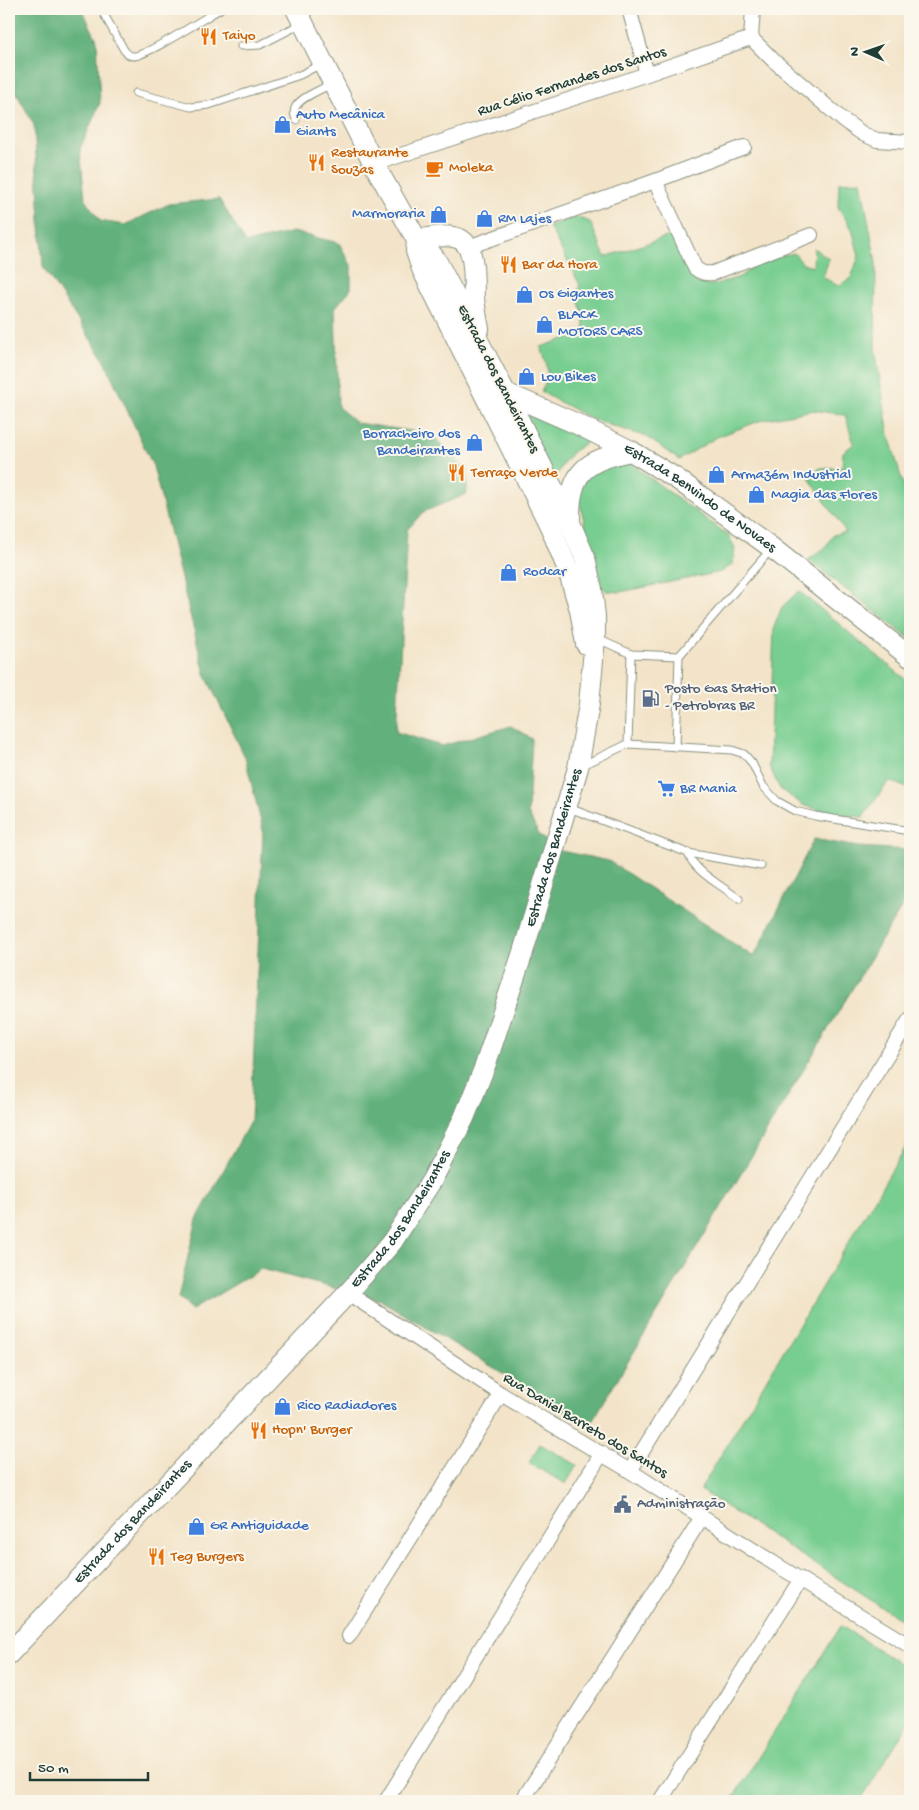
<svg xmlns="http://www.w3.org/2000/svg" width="919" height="1810" font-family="'Gochi Hand',sans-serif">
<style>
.green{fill:#78ce91;stroke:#4c8662}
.forest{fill:#62b17b;stroke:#407758}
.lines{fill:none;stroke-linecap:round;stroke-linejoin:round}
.lane-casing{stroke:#89907e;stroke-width:9}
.street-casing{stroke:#89907e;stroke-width:16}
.secondary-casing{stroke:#89907e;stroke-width:22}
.lane{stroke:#fff;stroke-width:7}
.street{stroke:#fff;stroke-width:14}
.secondary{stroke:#fff;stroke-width:20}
.labels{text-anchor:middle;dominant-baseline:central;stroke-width:4;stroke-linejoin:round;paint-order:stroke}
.food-label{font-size:15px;fill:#c56008;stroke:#fbf7ec;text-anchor:start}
.street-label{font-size:15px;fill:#1f3d34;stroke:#fbf7ec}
.shop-label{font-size:15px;fill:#366cbe;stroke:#fbf7ec;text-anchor:start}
.service-label{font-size:15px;fill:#4e5e75;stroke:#fbf7ec;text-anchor:start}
</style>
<rect width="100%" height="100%" fill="#fbf7ec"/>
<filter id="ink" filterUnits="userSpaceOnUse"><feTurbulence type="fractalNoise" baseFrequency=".02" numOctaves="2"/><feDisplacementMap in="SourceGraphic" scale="10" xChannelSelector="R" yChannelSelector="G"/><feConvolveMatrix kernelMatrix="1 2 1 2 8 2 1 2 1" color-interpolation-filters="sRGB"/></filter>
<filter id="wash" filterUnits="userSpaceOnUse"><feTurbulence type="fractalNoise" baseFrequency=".0096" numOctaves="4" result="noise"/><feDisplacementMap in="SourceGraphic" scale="20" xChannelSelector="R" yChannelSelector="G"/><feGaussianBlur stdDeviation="1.12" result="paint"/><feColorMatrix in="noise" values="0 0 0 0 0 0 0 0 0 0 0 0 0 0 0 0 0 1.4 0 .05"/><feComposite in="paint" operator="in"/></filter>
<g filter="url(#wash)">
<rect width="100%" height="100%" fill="#f3e4c9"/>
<g class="green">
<path d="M861,181L876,263L875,349L889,435L910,509V639L808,560L826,547L833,535L846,532L809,478L820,468H842L843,452L854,444L845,415L813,410L762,420L717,437L679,460L647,437L594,420L541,392C551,374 548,366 541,347L585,332L582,311L576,295L580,285L549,226L577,217L590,222L605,257L673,235L684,266L697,283L712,285L740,277L759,261L794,253L803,264L813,267L814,248L829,259L823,277L838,286L851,278L859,256L852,229L838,207L839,182Z"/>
<path d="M517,404L593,440C574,446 561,463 554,482Z"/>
<path d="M608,463L631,464L728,535L735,548L733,564L721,572L620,592L606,591L598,582L578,495L583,478Z"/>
<path d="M799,591L910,683V789L889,781L863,817L834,814L803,805L780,789L769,766L774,627L782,607Z"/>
<path d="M910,1140V1608L902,1620L700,1490Z"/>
<path d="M540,1444L577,1465L566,1484L529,1463Z"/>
<path d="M841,1626L910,1670V1721L860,1801H731Z"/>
</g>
<path class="forest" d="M9,9H82L97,40L100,103L80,149L85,199L100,221L125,225L169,204L219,199L246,243L293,232L339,243L351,265V289L335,308L338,407L357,423L431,434L467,470V494L423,512L407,530L396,732L442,746L511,726L532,739L528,813L539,835L561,851L609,861L754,957L814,839L858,847L910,850V893L590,1425L380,1300L261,1269L192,1310L178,1298L197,1219L251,1120L263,830L245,757L205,674L153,466L103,358L43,267L34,125L9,79Z"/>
</g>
<g filter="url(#ink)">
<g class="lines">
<defs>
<g id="lane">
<path d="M101,9L124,50C127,53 128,56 133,56C145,57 206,17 220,9"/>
<path d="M241,46L260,45L301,24"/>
<path d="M136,93L191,107L209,105L300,75L321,64"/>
<path d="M296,120C295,116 293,112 295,108C300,97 321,90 331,84"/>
<path d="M598,639L631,654L679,656L772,548"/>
<path d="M628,744L631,654"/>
<path d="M676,747L679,656"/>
<path d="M581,766L628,744L732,750L744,754L752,763L763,786L777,801L795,811L815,816L910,831"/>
<path d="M569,808L688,853L761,866"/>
<path d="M688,853C693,871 724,887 739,899"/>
</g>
<g id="street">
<path d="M629,9L647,74"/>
<path d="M751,38L773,60L843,120L863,134L877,140L910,142"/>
<path d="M751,38L753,9"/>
<path d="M374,164L647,74L751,38"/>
<path d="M655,181L695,268C701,273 705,274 713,273L811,235"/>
<path d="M468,247L655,181L744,147"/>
<path d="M348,1293L501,1394L630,1471L775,1564L910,1646"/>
<path d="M630,1471L910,1019"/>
<path d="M349,1636L501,1394"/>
<path d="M386,1801L602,1453"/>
<path d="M522,1801L702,1517"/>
<path d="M660,1801L801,1579"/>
</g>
<g id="secondary">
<path d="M417,240L416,251L422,269L550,526L568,570L580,610L586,644"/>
<path d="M417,240C430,238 447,233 460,239C477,248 473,282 474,298C475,308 477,319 479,329"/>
<path id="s1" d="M472,368L494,388L577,424L631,451L677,479L772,548L910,657"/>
<path d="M570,521C569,472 585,460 631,451"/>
<path id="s2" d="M9,1654L348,1293L392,1242L432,1180L464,1118L485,1066L523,952L578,768L589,704L595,638V616L592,589L585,558L570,523L506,394L436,260L426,247L417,240L374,164L296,9"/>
</g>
</defs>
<use href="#lane" class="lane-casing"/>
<use href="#street" class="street-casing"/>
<use href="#secondary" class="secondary-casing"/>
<use href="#lane" class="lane"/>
<use href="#street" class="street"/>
<use href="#secondary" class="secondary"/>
</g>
</g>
<defs>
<symbol id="restaurant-bare" viewBox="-9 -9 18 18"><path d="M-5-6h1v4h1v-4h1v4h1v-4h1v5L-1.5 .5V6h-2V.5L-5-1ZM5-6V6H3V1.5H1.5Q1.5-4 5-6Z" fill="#e8710a" stroke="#fbf7ec" stroke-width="2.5" paint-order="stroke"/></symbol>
<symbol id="shop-bare" viewBox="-9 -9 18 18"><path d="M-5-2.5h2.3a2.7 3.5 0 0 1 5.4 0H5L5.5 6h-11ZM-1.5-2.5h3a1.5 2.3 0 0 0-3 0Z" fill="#3f7fe0" stroke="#fbf7ec" stroke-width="2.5" paint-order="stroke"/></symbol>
<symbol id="cafe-bare" viewBox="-9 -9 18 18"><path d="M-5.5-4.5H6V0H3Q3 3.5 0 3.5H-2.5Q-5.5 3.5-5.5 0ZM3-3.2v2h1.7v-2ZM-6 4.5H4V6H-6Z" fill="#e8710a" stroke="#fbf7ec" stroke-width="2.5" paint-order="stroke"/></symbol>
<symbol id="fuel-bare" viewBox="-9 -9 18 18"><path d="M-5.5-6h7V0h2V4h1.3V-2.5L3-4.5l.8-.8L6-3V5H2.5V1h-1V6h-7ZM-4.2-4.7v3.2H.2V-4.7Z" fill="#5c6f8a" stroke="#fbf7ec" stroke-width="2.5" paint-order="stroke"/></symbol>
<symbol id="supermarket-bare" viewBox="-9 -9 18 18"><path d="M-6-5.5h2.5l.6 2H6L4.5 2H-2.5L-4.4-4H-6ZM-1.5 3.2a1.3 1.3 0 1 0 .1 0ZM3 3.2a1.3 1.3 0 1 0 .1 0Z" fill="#3f7fe0" stroke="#fbf7ec" stroke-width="2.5" paint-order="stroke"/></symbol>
<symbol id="civic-bare" viewBox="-9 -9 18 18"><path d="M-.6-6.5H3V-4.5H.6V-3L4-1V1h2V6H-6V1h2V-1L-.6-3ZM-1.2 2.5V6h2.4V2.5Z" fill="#5c6f8a" stroke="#fbf7ec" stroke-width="2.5" paint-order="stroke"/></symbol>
</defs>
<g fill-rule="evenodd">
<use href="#restaurant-bare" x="196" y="24" width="25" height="25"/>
<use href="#shop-bare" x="270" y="112" width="25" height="25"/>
<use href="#restaurant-bare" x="304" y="150" width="25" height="25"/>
<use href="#cafe-bare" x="422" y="156" width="25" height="25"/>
<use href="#shop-bare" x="426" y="202" width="25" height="25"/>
<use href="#shop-bare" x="472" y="206" width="25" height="25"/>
<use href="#restaurant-bare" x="496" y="252" width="25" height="25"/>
<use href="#shop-bare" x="512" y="282" width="25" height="25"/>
<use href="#shop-bare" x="532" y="312" width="25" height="25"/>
<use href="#shop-bare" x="514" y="364" width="25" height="25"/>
<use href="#shop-bare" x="462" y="430" width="25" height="25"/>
<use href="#restaurant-bare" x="444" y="460" width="25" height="25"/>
<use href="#shop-bare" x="704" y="462" width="25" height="25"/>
<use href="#shop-bare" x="744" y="482" width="25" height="25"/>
<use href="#shop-bare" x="496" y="560" width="25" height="25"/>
<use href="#fuel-bare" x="638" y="686" width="25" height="25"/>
<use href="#supermarket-bare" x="654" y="776" width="25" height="25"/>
<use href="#shop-bare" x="270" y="1394" width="25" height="25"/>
<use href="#restaurant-bare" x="246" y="1418" width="25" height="25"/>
<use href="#civic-bare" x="610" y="1492" width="25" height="25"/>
<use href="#shop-bare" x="184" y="1514" width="25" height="25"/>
<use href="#restaurant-bare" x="144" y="1544" width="25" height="25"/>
</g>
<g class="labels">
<g class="food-label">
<text x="223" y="36">Taiyo</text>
<text x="331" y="153">Restaurante<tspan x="331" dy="17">Souzas</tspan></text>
<text x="449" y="168">Moleka</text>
<text x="522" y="265">Bar da Hora</text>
<text x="471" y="473">Terraço Verde</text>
<text x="272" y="1430">Hopn' Burger</text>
<text x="171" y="1557">Teg Burgers</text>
</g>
<g class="street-label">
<text transform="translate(572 82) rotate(-18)">Rua Célio Fernandes dos Santos</text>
<text transform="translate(498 379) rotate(63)">Estrada dos Bandeirantes</text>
<text stroke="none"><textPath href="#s1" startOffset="264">Estrada Benvindo de Novaes</textPath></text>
<text stroke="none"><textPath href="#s2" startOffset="991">Estrada dos Bandeirantes</textPath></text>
<text stroke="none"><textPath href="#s2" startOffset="586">Estrada dos Bandeirantes</textPath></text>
<text transform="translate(585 1426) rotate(31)">Rua Daniel Barreto dos Santos</text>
<text stroke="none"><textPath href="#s2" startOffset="181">Estrada dos Bandeirantes</textPath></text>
</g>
<g class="shop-label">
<text x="296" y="115">Auto Mecânica<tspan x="296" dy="17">Giants</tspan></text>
<text x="425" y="214" text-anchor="end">Marmoraria</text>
<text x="498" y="219">RM Lajes</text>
<text x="539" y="294">Os Gigantes</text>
<text x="558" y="315">BLACK<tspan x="558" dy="17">MOTORS CARS</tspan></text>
<text x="541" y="377">Lou Bikes</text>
<text x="460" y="434" text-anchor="end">Borracheiro dos<tspan x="460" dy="17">Bandeirantes</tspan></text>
<text x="731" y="475">Armazém Industrial</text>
<text x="771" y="495">Magia das Flores</text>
<text x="523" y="572">Rodcar</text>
<text x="680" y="789">BR Mania</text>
<text x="297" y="1406">Rico Radiadores</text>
<text x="210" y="1526">GR Antiguidade</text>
</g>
<g class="service-label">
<text x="665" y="689">Posto Gas Station<tspan x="665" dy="17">- Petrobras BR</tspan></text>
<text x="637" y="1504">Administração</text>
</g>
</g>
<rect width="919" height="1810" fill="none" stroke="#fbf7ec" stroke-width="30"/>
<g transform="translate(866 52) rotate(272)" stroke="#fbf7ec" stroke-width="4" paint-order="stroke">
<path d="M0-4L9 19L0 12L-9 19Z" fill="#1f3d34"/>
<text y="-8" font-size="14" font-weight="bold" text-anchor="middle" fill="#1f3d34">N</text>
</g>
<path d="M30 1772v8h118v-8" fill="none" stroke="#1f3d34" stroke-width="2.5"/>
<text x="38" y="1772" font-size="15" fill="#1f3d34" stroke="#fbf7ec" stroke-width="4" paint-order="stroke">50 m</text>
</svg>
